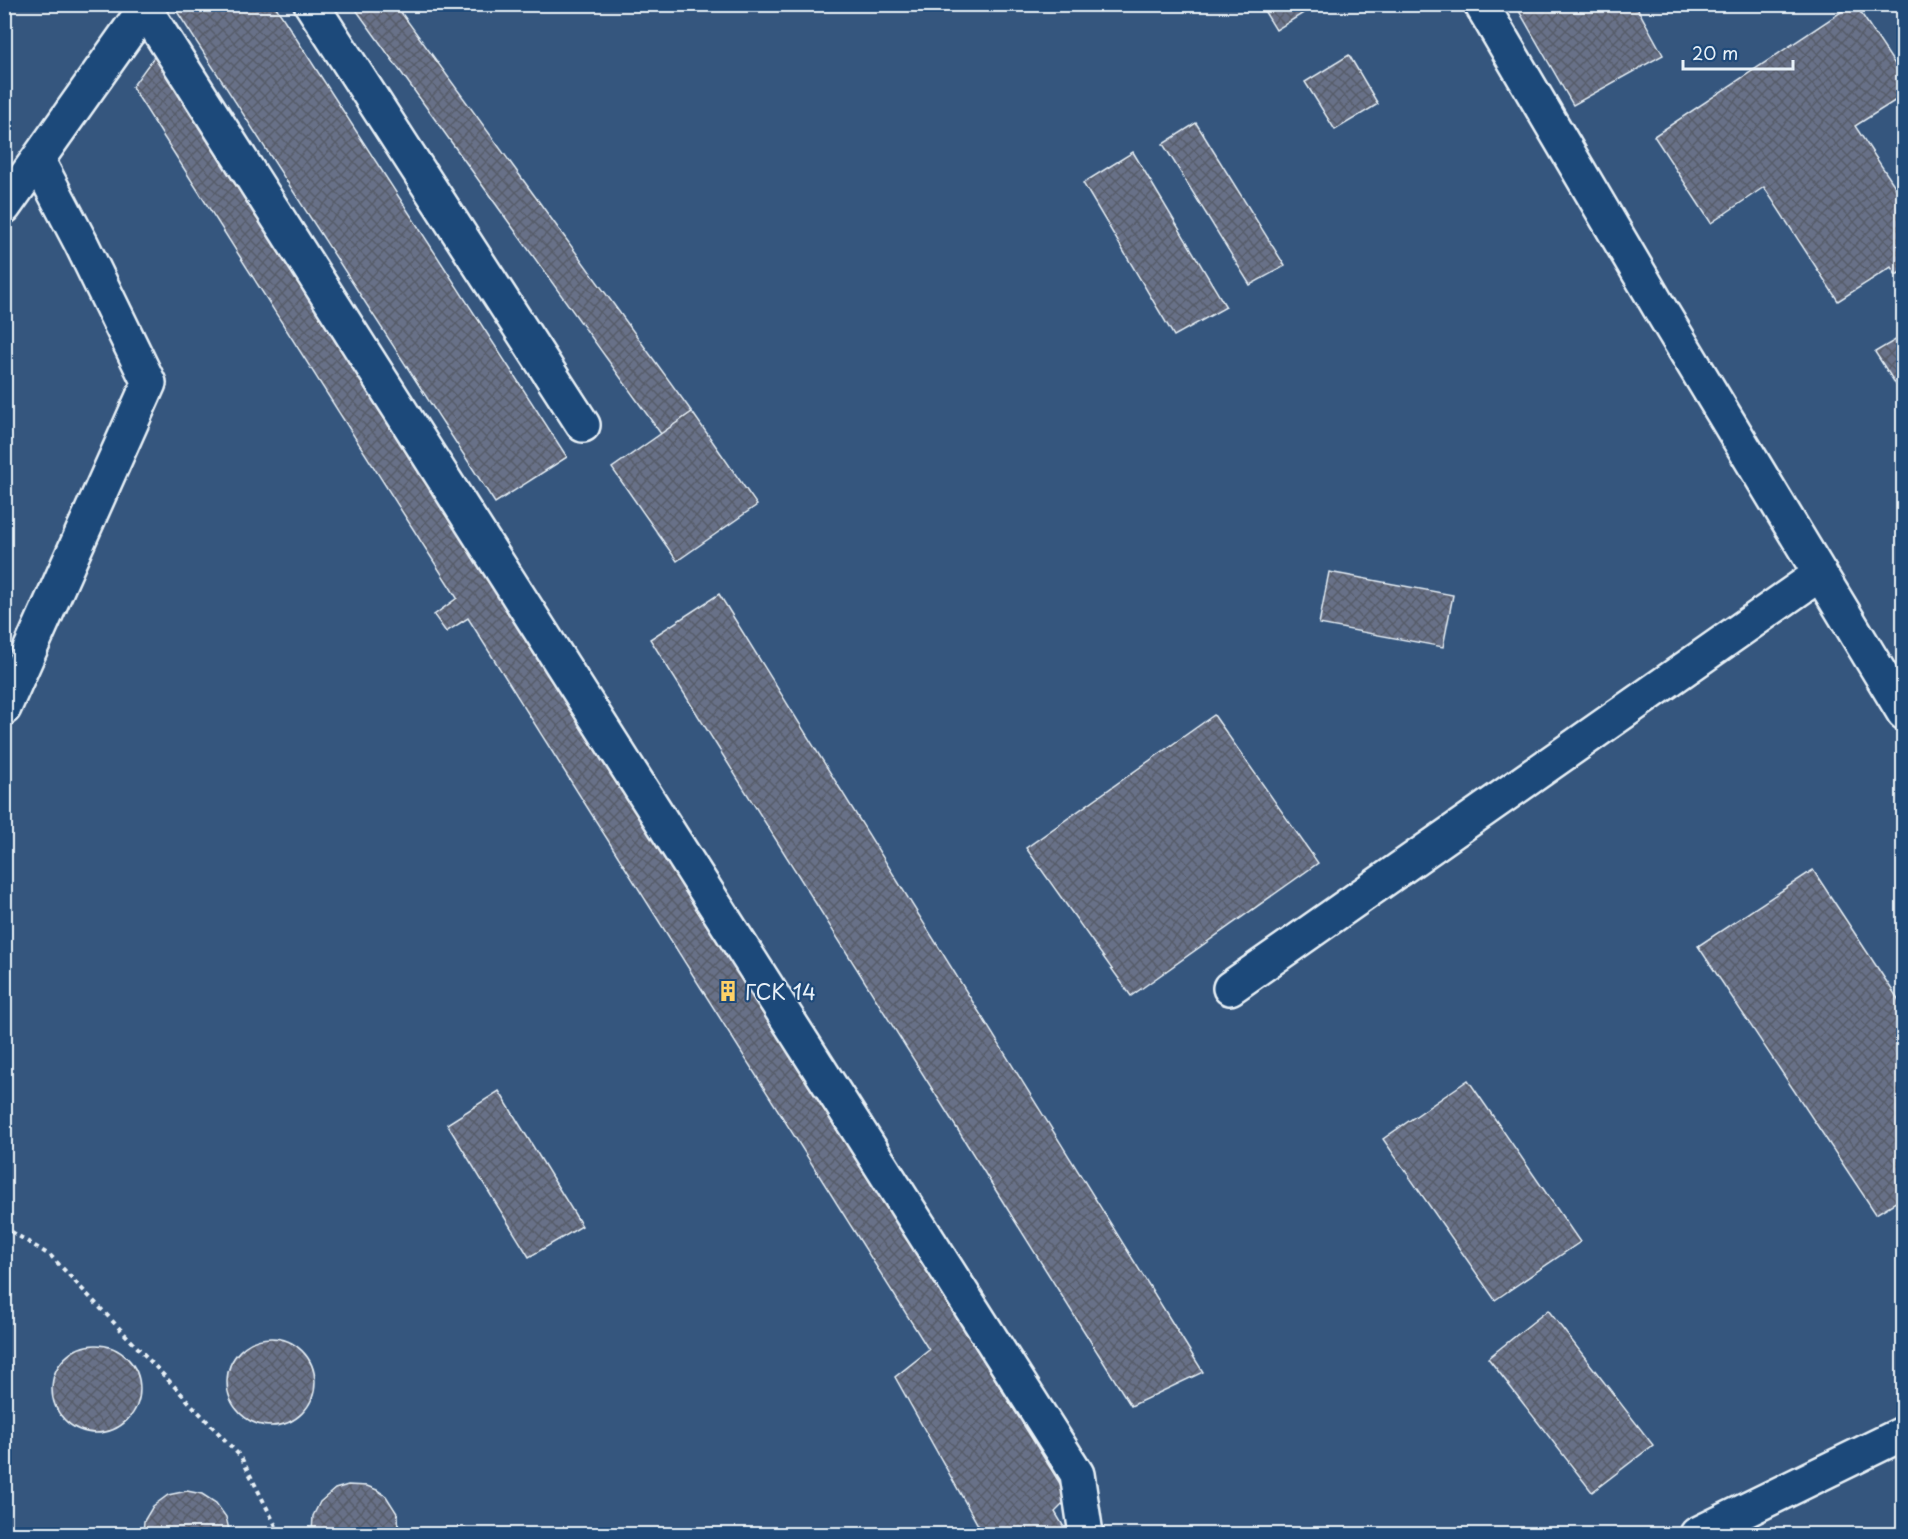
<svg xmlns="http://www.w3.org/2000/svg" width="1908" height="1539" font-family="'Playpen Sans',sans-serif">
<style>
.building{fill:url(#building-cross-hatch);stroke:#e8f1f8;stroke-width:1.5}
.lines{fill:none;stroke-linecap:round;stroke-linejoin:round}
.minor-casing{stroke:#e8f1f8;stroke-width:38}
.path{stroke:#e8f1f8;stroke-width:4;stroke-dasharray:4.5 4.5;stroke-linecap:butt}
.minor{stroke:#1f4a7a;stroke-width:33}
.labels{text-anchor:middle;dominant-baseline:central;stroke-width:4.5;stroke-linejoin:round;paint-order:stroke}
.poi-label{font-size:21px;fill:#e8f1f8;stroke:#1f4a7a;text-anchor:start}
</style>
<defs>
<pattern id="building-cross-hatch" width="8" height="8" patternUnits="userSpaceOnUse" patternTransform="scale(1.5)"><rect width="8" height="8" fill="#687188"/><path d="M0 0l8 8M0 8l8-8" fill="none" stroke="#575c69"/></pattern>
</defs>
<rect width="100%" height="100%" fill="#35567e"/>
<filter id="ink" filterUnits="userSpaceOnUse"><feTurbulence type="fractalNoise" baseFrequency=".0167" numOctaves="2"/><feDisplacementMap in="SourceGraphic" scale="12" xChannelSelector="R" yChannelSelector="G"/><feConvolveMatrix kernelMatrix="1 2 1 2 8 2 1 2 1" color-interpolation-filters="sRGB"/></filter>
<g filter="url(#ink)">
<g class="building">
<path d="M175,4H274L567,457L495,503L174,7Z"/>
<path d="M352,4H395L692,412L661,434Z"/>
<path d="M1260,4H1318L1276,30Z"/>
<path d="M1515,4H1635L1663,55L1573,105Z"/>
<path d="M1853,4H1855L1904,78V95L1855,126L1904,200V270L1896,275L1891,267L1838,301L1764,187L1711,223L1654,136Z"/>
<path d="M164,43L1069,1498L1055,1512L1068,1534H983L895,1377L929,1350L468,618L446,632L434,615L457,598L132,87Z"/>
<path d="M1349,55L1378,104L1335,130L1305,82Z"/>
<path d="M1196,123L1285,266L1250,285L1163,144Z"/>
<path d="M1133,152L1226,307L1174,336L1083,183Z"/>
<path d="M1904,335V397L1875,352Z"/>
<path d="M692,412L757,505L677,561L612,468Z"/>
<path d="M1329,572L1453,595L1443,647L1319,624Z"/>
<path d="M719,594L1203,1372L1131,1406L650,639Z"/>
<path d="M1214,715L1318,863L1131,996L1026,848Z"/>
<path d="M1813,870L1904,1008V1197L1876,1214L1698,946Z"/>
<path d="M1468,1080L1580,1242L1495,1300L1383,1139Z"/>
<path d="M499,1091L582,1226L529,1257L447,1124Z"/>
<path d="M1548,1310L1653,1445L1592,1492L1488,1358Z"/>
<circle cx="271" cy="1382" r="44"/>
<circle cx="96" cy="1389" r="44"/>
<path d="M348,1485L367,1486L377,1490L386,1496L398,1515L399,1534H312L313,1516L320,1502L335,1489Z"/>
<path d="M187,1491L202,1494L216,1503L226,1517L230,1534H143L144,1521L153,1506L168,1495Z"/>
</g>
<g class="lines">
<defs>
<g id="minor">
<path d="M311,4L583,425"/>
<path d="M1481,4L1659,307L1904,713"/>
<path d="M145,9L1077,1474L1086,1534"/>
<path d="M4,207L148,4"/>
<path d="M4,708L149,383L81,243L38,161"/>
<path d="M1230,988L1820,574"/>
<path d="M1697,1534L1904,1433"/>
</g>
</defs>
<use href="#minor" class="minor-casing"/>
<path class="path" d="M4,1227L51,1256L241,1457L280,1534"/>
<use href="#minor" class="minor"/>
</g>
</g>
<defs>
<symbol id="building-bare" viewBox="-9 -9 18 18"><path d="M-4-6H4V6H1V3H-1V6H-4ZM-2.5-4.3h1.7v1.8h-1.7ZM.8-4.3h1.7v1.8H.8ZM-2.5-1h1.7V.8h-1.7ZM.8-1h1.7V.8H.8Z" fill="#ffd166" stroke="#1f4a7a" stroke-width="2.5" paint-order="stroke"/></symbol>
</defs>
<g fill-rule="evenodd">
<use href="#building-bare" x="713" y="976" width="30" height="30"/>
</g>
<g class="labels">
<g class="poi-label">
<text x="745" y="991">ГСК 14</text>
</g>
</g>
<rect width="1908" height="1539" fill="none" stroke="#1f4a7a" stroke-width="24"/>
<rect x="12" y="12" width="1884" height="1515" fill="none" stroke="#e8f1f8" stroke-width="2" filter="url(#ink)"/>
<path d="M1683 60v9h110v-9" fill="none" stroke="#e8f1f8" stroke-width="3"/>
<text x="1692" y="60" font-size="18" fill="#e8f1f8" stroke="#1f4a7a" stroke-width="4.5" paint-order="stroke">20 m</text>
</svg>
